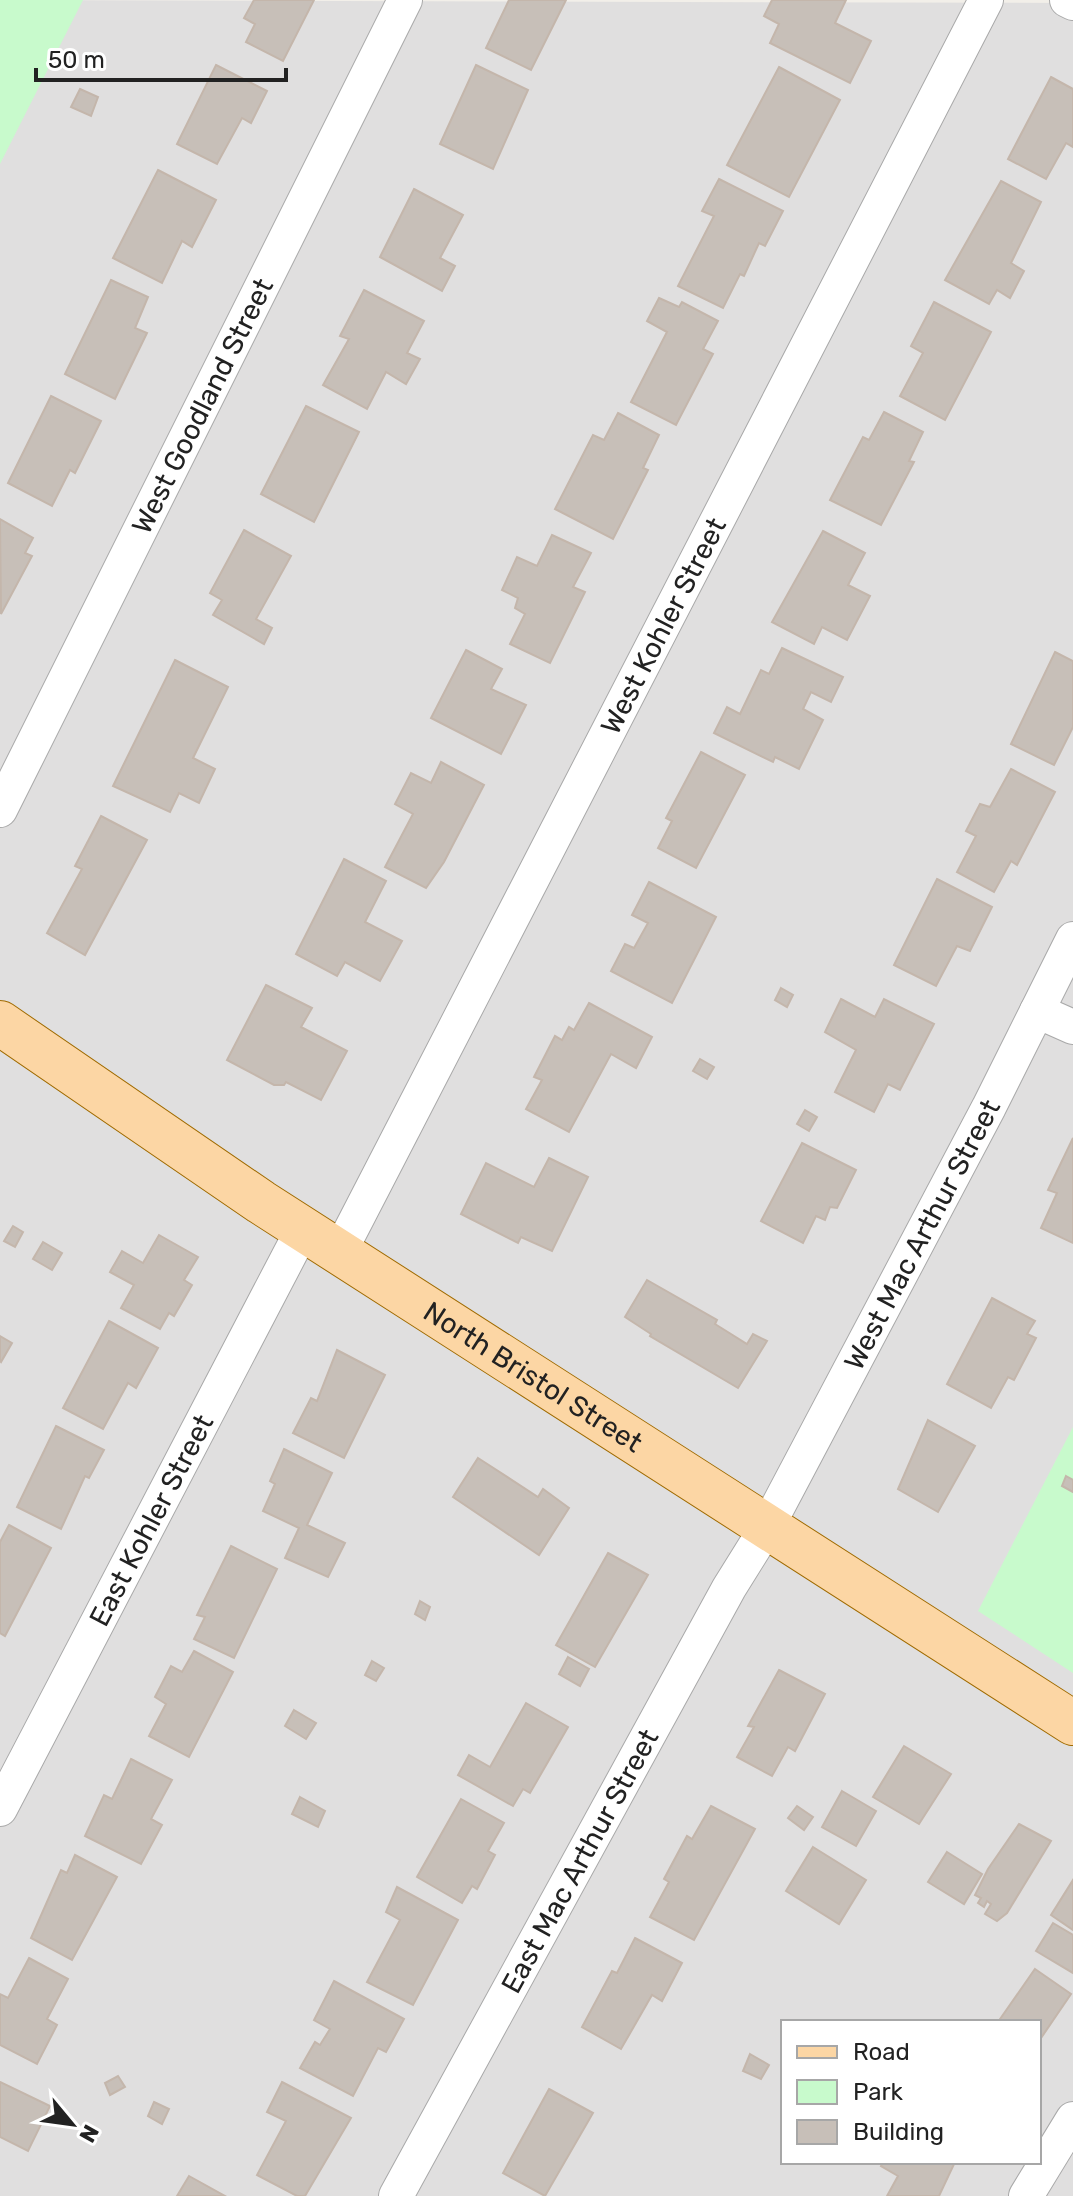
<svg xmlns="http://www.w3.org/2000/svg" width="1073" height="2196" font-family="Rubik,sans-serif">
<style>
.residential{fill:#e0dfdf;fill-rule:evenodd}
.park{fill:#c8facc}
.building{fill:#c7bfb8;stroke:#c4b6ab;stroke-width:2}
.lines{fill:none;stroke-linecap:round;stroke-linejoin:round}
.minor-casing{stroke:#a9a9a9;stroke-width:36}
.primary-casing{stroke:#a06b00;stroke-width:46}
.minor{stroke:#fff;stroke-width:34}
.primary{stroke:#fcd6a4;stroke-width:44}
.labels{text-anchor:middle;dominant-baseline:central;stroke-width:8;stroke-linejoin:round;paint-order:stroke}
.street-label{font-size:28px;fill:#222;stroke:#fff}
</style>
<rect width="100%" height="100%" fill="#f2efe9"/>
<path class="residential" d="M0,0L1073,3V2196H0ZM783,2022H1039V2162H783Z"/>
<g class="park">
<path d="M0,0H83L0,164Z"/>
<path d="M1073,1427V1673L978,1611Z"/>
</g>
<g class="building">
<path d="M254,0H314L283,61L246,42L255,24L244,18Z"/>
<path d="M509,0H566L531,70L486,48Z"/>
<path d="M772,0H846L835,23L871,41L850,83L770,43L779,24L764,16Z"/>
<path d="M216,65L267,91L251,123L242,118L217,164L177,144Z"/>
<path d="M476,65L528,90L493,169L440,144Z"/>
<path d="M779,67L840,100L789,197L727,165Z"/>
<path d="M1051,77L1073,89V147L1066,143L1046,179L1008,159Z"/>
<path d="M80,89L98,97L91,116L71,107Z"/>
<path d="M158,170L216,200L192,247L182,241L162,283L113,258Z"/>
<path d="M719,179L783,211L765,246L759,243L744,276L740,274L723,308L678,286L714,216L702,211Z"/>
<path d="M1001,181L1041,202L1011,263L1024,271L1010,298L997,290L989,304L945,280Z"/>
<path d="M414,189L463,215L440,258L455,266L442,291L380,257Z"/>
<path d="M111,280L148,297L135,328L147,333L115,399L65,374Z"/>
<path d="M364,290L424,321L407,353L420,359L406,384L386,372L367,409L323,385L349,339L340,336Z"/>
<path d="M659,298L679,307L682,302L718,321L703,349L713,354L676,425L631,402L667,332L647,321Z"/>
<path d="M934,302L991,332L945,420L900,396L923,353L911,346Z"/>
<path d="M51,396L101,421L75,473L70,470L52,506L8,483Z"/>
<path d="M306,406L359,432L314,522L261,494Z"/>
<path d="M884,412L923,432L909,461L914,462L881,525L830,500L863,437L869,440Z"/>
<path d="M618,413L659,435L643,468L648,470L613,539L555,509L593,435L604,440Z"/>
<path d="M0,519L33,538L25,553L32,556L1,614Z"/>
<path d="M244,530L291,556L256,619L272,628L264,644L213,615L222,600L210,593Z"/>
<path d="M823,531L865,553L848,585L870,596L847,640L822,627L814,644L772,622Z"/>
<path d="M552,535L591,553L573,587L585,592L550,663L510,644L525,614L515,608L518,598L502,590L517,557L537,566Z"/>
<path d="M782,648L843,677L831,702L811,692L803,709L823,720L799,769L775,757L773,762L714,733L727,707L740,714L761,670L769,674Z"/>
<path d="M466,650L502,669L491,689L526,705L501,754L431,718Z"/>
<path d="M1055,652L1073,661V727L1054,765L1011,744Z"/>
<path d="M175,660L228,687L193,758L215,769L199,803L179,793L170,812L113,786Z"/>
<path d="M701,752L745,775L696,868L658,848L672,821L666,818Z"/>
<path d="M441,762L484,785L444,862L426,888L385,867L413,814L395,804L411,773L431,783Z"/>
<path d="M1011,769L1055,792L1017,865L1011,861L994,892L957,872L976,836L966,831L980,804L990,807Z"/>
<path d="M101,816L147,840L85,955L47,933L82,869L75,866Z"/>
<path d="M344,859L386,881L365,922L402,941L380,981L345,962L337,976L296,954Z"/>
<path d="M937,879L992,907L970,951L957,946L936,986L894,965Z"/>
<path d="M649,882L716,917L672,1003L611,971L625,944L634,948L648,923L632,915Z"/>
<path d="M266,985L312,1008L301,1027L347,1051L321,1100L286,1082L284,1085H274L227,1060Z"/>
<path d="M781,988L793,995L787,1007L775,1000Z"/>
<path d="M841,999L875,1017L884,999L934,1024L900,1090L888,1084L874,1112L835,1092L856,1050L825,1032Z"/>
<path d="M589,1003L652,1037L636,1068L611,1054L569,1132L526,1109L542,1080L534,1077L555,1036L562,1040L569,1027L574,1030Z"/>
<path d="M700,1059L714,1067L707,1079L693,1071Z"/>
<path d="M805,1110L817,1117L809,1131L797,1124Z"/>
<path d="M1073,1138V1243L1041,1228L1057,1193L1048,1190Z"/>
<path d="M802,1143L856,1170L837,1208L830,1207L825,1220L816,1216L803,1243L761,1221Z"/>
<path d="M549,1158L588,1177L552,1251L521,1237L518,1243L461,1214L486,1163L534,1187Z"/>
<path d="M13,1226L23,1232L15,1247L4,1241Z"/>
<path d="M159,1235L198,1257L184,1280L192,1285L174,1316L169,1313L160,1329L121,1308L134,1285L110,1272L122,1251L143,1263Z"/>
<path d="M43,1242L62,1253L52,1270L33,1259Z"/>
<path d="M647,1280L717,1320L715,1324L747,1344L753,1334L767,1341L738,1388L650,1336L651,1334L625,1317Z"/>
<path d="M992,1298L1035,1321L1027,1334L1036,1338L1014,1380L1008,1377L991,1408L947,1384Z"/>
<path d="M109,1321L158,1348L136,1388L128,1383L103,1429L63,1408Z"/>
<path d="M0,1336L12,1343L1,1362L0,1361Z"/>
<path d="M337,1350L385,1375L344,1458L293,1433L311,1398L317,1401Z"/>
<path d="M928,1420L975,1446L938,1512L898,1489Z"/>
<path d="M56,1426L104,1450L89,1478L85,1476L61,1529L17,1507Z"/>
<path d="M284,1449L332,1473L307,1525L345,1543L328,1577L285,1558L299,1528L263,1511L275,1484L270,1481Z"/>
<path d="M478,1458L538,1497L543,1489L569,1508L539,1555L453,1497Z"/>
<path d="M1066,1476L1073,1480V1492L1062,1486Z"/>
<path d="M9,1525L51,1548L5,1636L0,1633V1542Z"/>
<path d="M231,1546L277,1569L234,1658L194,1639L205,1617L197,1615Z"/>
<path d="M608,1553L648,1575L595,1667L556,1645Z"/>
<path d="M420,1601L430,1607L425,1620L415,1614Z"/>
<path d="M194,1651L233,1672L189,1757L149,1736L166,1704L155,1697L171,1666L182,1672Z"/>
<path d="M568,1657L589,1669L580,1686L559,1674Z"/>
<path d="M372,1661L384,1668L376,1681L365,1675Z"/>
<path d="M779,1670L825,1694L795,1751L788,1747L772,1776L737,1757L754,1727L748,1726Z"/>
<path d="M526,1703L568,1727L530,1793L523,1789L513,1806L458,1775L469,1755L490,1767Z"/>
<path d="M294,1710L316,1723L306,1739L285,1726Z"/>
<path d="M904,1746L951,1774L919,1824L873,1797Z"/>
<path d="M131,1759L172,1780L151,1819L162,1825L141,1864L85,1836L104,1795L112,1799Z"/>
<path d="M842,1791L876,1811L856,1846L822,1827Z"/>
<path d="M300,1797L325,1811L318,1827L292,1814Z"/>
<path d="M461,1799L504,1823L488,1851L495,1855L477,1889L472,1886L462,1903L417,1877Z"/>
<path d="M711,1806L755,1829L694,1940L650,1917L669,1882L664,1879L687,1836L692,1839Z"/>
<path d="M797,1806L813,1817L804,1830L788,1818Z"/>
<path d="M1019,1824L1051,1841L1007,1913L997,1921L985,1914L991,1904L987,1901L984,1907L978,1903L981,1898L975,1895L988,1869Z"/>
<path d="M813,1847L866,1880L839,1924L786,1891Z"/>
<path d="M947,1852L982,1874L964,1904L928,1882Z"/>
<path d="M75,1855L117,1877L72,1960L31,1938L61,1870L67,1873Z"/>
<path d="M1073,1880V1930L1051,1915Z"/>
<path d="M397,1887L458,1920L413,2005L367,1982L400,1920L386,1912Z"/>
<path d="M1053,1923L1073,1935V1973L1036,1951Z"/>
<path d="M635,1938L682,1963L662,2001L652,1995L621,2049L582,2027L612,1971L617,1973Z"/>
<path d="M29,1958L68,1979L47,2019L57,2025L37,2064L0,2045V1994L8,1998Z"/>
<path d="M1035,1969L1071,1994L1039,2041V2022H998Z"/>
<path d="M334,1981L404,2019L386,2052L378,2048L353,2096L300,2068L315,2042L320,2045L330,2029L314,2020Z"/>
<path d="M750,2054L769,2065L761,2079L743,2071Z"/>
<path d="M118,2076L125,2087L110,2095L105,2083Z"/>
<path d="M0,2082L50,2106L28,2151L0,2137Z"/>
<path d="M282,2082L351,2118L305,2196H297L257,2175L286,2121L267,2112Z"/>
<path d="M549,2089L593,2113L545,2196L503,2173Z"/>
<path d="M154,2102L169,2109L162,2124L148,2116Z"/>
<path d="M883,2162H955L939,2196H887L898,2176L881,2166Z"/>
<path d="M189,2176L225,2196H177Z"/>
</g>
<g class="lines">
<defs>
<g id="minor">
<path d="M1067,0L1073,3"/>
<path id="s1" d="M0,810L405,0"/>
<path d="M1037,1011L1073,1027"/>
<path id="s2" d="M339,1253L986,0"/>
<path id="s3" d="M0,1809L303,1229"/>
<path id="s4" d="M396,2196L729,1588L767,1527L989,1107L1073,939"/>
<path d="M1026,2196L1073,2119"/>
</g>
<g id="primary">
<path id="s5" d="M0,1023L261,1202L1073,1723"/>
</g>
</defs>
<use href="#minor" class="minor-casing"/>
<use href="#primary" class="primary-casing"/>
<use href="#minor" class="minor"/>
<use href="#primary" class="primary"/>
</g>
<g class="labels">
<g class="street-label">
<text stroke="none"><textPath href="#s1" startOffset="452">West Goodland Street</textPath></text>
<text stroke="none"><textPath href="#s2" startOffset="706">West Kohler Street</textPath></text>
<text stroke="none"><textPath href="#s4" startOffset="1096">West Mac Arthur Street</textPath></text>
<text stroke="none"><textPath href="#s5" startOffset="640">North Bristol Street</textPath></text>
<text stroke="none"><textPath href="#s3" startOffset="326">East Kohler Street</textPath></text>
<text stroke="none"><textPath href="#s4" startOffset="382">East Mac Arthur Street</textPath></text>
</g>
</g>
<rect x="781" y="2020" width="260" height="144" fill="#ffffff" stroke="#a7a7a7" stroke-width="2"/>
<rect x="797" y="2046" width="40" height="12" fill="#fcd6a4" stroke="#a7a7a7" stroke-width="2"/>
<text x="853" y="2060" font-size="24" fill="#222222">Road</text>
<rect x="797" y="2080" width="40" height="24" fill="#c8facc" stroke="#a7a7a7" stroke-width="2"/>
<text x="853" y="2100" font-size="24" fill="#222222">Park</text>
<rect x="797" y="2120" width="40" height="24" fill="#c7bfb8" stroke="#a7a7a7" stroke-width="2"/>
<text x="853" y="2140" font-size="24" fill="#222222">Building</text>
<g transform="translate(72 2124) rotate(119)" stroke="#ffffff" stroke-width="6" paint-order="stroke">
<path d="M0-6L14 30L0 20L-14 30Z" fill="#222222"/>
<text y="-12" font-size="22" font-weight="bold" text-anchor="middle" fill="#222222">N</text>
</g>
<path d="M36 68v12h250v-12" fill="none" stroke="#222222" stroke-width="4"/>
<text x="48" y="68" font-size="24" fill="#222222" stroke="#ffffff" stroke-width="6" paint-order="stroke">50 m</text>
</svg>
